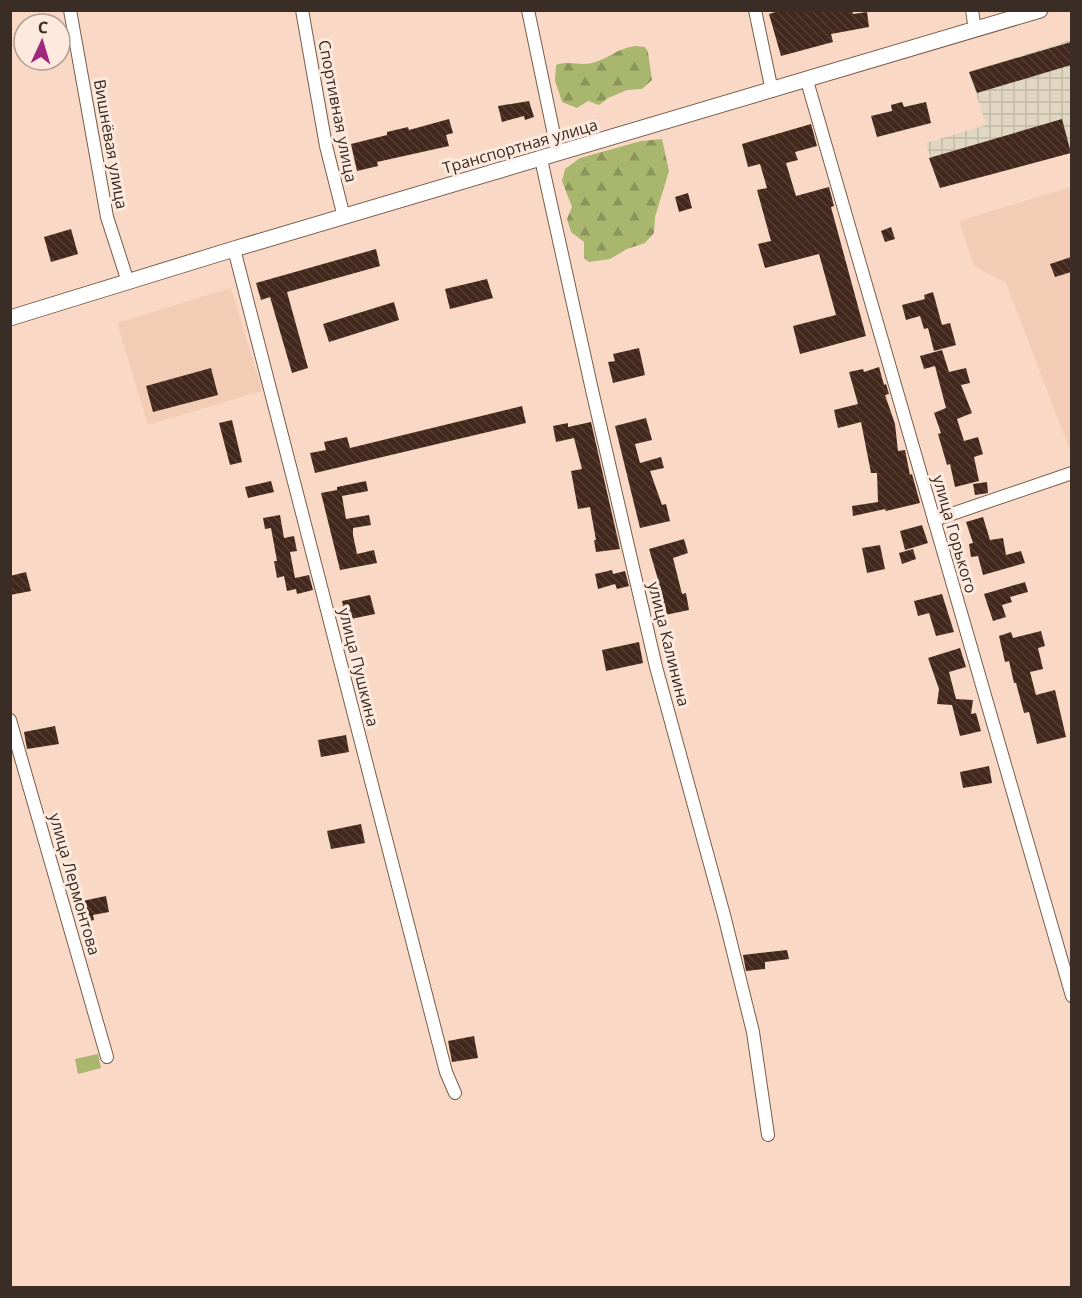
<svg xmlns="http://www.w3.org/2000/svg" width="1082" height="1298" font-family="'Open Sans',sans-serif">
<style>
.built{fill:#f2ccb4}
.industrial{fill:url(#industrial-grid)}
.forest{fill:url(#forest-firs)}
.park{fill:#a9b66e}
.building{fill:url(#building-back-hatch)}
.lines{fill:none;stroke-linecap:round;stroke-linejoin:round}
.minor-casing{stroke:#795d4c;stroke-width:14}
.tertiary-casing{stroke:#795d4c;stroke-width:17}
.minor{stroke:#fff;stroke-width:12}
.tertiary{stroke:#fff;stroke-width:15}
.labels{text-anchor:middle;dominant-baseline:central;stroke-width:6;stroke-linejoin:round;paint-order:stroke}
.street-label{font-size:16px;fill:#392d25;stroke:#fde9dd}
</style>
<defs>
<pattern id="industrial-grid" width="8" height="8" patternUnits="userSpaceOnUse" patternTransform="scale(1.5)"><rect width="8" height="8" fill="#e0d6c1"/><path d="M0 4h8M4 0v8" fill="none" stroke="#c1b8a6"/></pattern>
<pattern id="forest-firs" width="22" height="20" patternUnits="userSpaceOnUse" patternTransform="scale(1.5)"><rect width="22" height="20" fill="#a9b66e"/><path d="M5 1l3.5 6h-7zM16 11l3.5 6h-7z" fill="#8b945a"/></pattern>
<pattern id="building-back-hatch" width="6" height="6" patternUnits="userSpaceOnUse" patternTransform="scale(1.5)"><rect width="6" height="6" fill="#43281e"/><path d="M-1 5l2 2M0 0l6 6M5-1l2 2" fill="none" stroke="#563f36"/></pattern>
</defs>
<rect width="100%" height="100%" fill="#f9d9c5"/>
<g class="built">
<path d="M1071,187V453L1006,283L974,266L959,221Z"/>
<path d="M231,288L262,391L148,425L117,323Z"/>
</g>
<path class="industrial" d="M1071,40V148L940,188L926,143L986,125L969,72Z"/>
<g class="forest">
<path d="M636,46L645,47L648,52L652,80L642,89L627,90L608,98L599,105L588,101L577,108L562,102L555,80L556,65C569,60 583,67 595,62C611,57 618,48 636,46Z"/>
<path d="M662,139L669,171L655,217L654,233L645,243L627,249L610,259L589,262L584,258V242L571,232L567,219L572,207L562,181L565,169L580,158L641,141Z"/>
</g>
<path class="park" d="M98,1054L101,1068L78,1074L75,1059Z"/>
<g class="building">
<path d="M782,10H852L853,14L867,12L869,27L831,34L833,42L781,56L769,14Z"/>
<path d="M1071,42V65L977,93L969,72Z"/>
<path d="M529,101L534,117L525,120L524,116L502,122L498,106Z"/>
<path d="M902,102L904,107L926,102L931,123L877,137L871,116L892,111L891,105Z"/>
<path d="M449,119L453,133L446,135L449,146L377,162L378,166L357,171L351,144L387,135V132L408,127L409,130Z"/>
<path d="M1062,119L1071,153L940,188L929,158Z"/>
<path d="M811,124L817,146L795,152L798,160L786,163L796,196L829,187L834,206L831,207L866,336L800,354L793,326L836,315L819,254L765,268L758,244L771,241L757,190L767,188L760,164L748,167L742,144Z"/>
<path d="M688,193L692,208L679,212L675,197Z"/>
<path d="M891,227L895,239L885,242L881,231Z"/>
<path d="M71,229L78,254L51,262L44,237Z"/>
<path d="M376,249L380,266L287,292L308,368L292,373L270,297L261,300L256,283Z"/>
<path d="M1071,257V272L1055,277L1050,264Z"/>
<path d="M487,279L493,298L450,309L445,289Z"/>
<path d="M933,292L942,325L950,323L956,345L934,351L928,328L924,329L920,316L906,320L902,305L925,299L924,295Z"/>
<path d="M394,302L399,320L329,342L323,324Z"/>
<path d="M639,348L645,375L613,383L608,362L615,361L613,354Z"/>
<path d="M942,350L949,372L966,368L970,383L961,385L972,413L957,419L964,441L978,437L983,454L974,457L979,481L955,487L950,464L947,465L938,434L941,433L934,413L946,408L935,366L924,369L920,356Z"/>
<path d="M879,367L884,385L886,384L889,394L885,395L895,424L898,451L905,450L910,475L912,474L920,503L886,511L885,509L853,516L852,506L878,502L877,473H871L861,422L838,428L834,410L858,404L849,372L863,369L864,372Z"/>
<path d="M211,368L218,395L153,412L146,386Z"/>
<path d="M522,406L526,423L315,473L310,453L326,450L324,442L347,437L350,448Z"/>
<path d="M646,418L652,440L635,444L640,463L661,457L664,468L650,471L662,505L666,504L670,521L640,528L615,426Z"/>
<path d="M232,420L242,462L230,465L219,423Z"/>
<path d="M591,422L620,549L596,552L594,540H596L590,507L578,509L571,471L582,469L574,438L556,442L553,426L568,423V427Z"/>
<path d="M271,481L274,492L248,498L245,487Z"/>
<path d="M366,481L368,491L342,496L346,519L369,515L371,525L353,528V535L357,554L374,550L377,563L340,570L321,493L337,490V487Z"/>
<path d="M987,482L988,493L975,495L973,484Z"/>
<path d="M280,515L284,538L294,536L297,551L290,552L295,578L309,575L313,590L297,594L296,589L287,591L284,576L277,578L274,561H277L271,528L265,529L263,518Z"/>
<path d="M983,517L990,540L1003,538L1006,555L1021,551L1025,563L983,575L978,556L971,557L969,544L973,543L966,522Z"/>
<path d="M922,525L928,543L905,550L900,531Z"/>
<path d="M684,539L688,553L673,558L682,594L686,593L689,610L665,615L659,583L649,549Z"/>
<path d="M880,545L885,569L867,573L862,548Z"/>
<path d="M913,549L916,559L902,564L899,553Z"/>
<path d="M612,570L613,574L625,571L629,586L617,589L615,584L598,589L595,574Z"/>
<path d="M26,572L31,591L10,595V576Z"/>
<path d="M1025,582L1028,592L1010,597L1012,602L1002,605L1006,617L993,621L984,594Z"/>
<path d="M942,594L954,632L936,636L929,613L918,616L914,601Z"/>
<path d="M370,595L375,614L346,620L342,601Z"/>
<path d="M1041,631L1045,646L1038,648L1043,669L1030,672L1036,695L1055,690L1066,737L1037,744L1029,712L1024,713L1016,683H1014L1009,661L1005,662L999,636L1011,632L1013,638Z"/>
<path d="M639,642L643,663L606,671L602,650Z"/>
<path d="M960,648L966,667L949,672L956,699L973,700L971,714L976,713L981,731L960,736L952,705L937,704L939,689L928,658Z"/>
<path d="M55,726L59,744L27,749L24,732Z"/>
<path d="M346,735L349,752L321,757L318,740Z"/>
<path d="M989,766L992,783L963,788L960,772Z"/>
<path d="M361,824L365,843L331,849L327,831Z"/>
<path d="M106,896L109,912L93,915L94,920L78,924L73,903Z"/>
<path d="M787,950L789,959L765,962V969L746,971L743,955Z"/>
<path d="M474,1036L478,1058L452,1062L448,1041Z"/>
</g>
<g class="lines">
<defs>
<g id="minor">
<path d="M70,10L107,217L128,282"/>
<path d="M302,10L326,146L344,217"/>
<path d="M528,10L558,154"/>
<path d="M755,10L772,91"/>
<path d="M972,10L975,30"/>
<path d="M807,81L1072,996"/>
<path d="M541,159L592,390L656,667L724,915L753,1032L768,1135"/>
<path d="M234,249L446,1072L455,1093"/>
<path d="M934,520L1072,473"/>
<path d="M10,720L107,1057"/>
</g>
<path id="tertiary" d="M10,318L234,249L1040,10"/>
</defs>
<use href="#minor" class="minor-casing"/>
<use href="#tertiary" class="tertiary-casing"/>
<use href="#minor" class="minor"/>
<use href="#tertiary" class="tertiary"/>
</g>
<g class="labels">
<g class="street-label">
<text transform="translate(338 111) rotate(79)">Спортивная улица</text>
<text transform="translate(111 144) rotate(80)">Вишнёвая улица</text>
<text transform="translate(520 146) rotate(-16)">Транспортная улица</text>
<text transform="translate(955 534) rotate(74)">улица Горького</text>
<text transform="translate(669 644) rotate(76)">улица Калинина</text>
<text transform="translate(359 667) rotate(76)">улица Пушкина</text>
<text transform="translate(75 884) rotate(74)">улица Лермонтова</text>
</g>
</g>
<rect width="1082" height="1298" fill="none" stroke="#392d25" stroke-width="24"/>
<g transform="translate(42 42) rotate(4)"><circle r="28" fill="#fde9dd" stroke="#af9e93" stroke-width="1.5"/>
<path d="M0-4.5L10 22L0 15L-10 22Z" fill="#a0277e"/>
<text y="-9" font-size="16" font-weight="bold" text-anchor="middle" fill="#392d25">С</text>
</g>
</svg>
